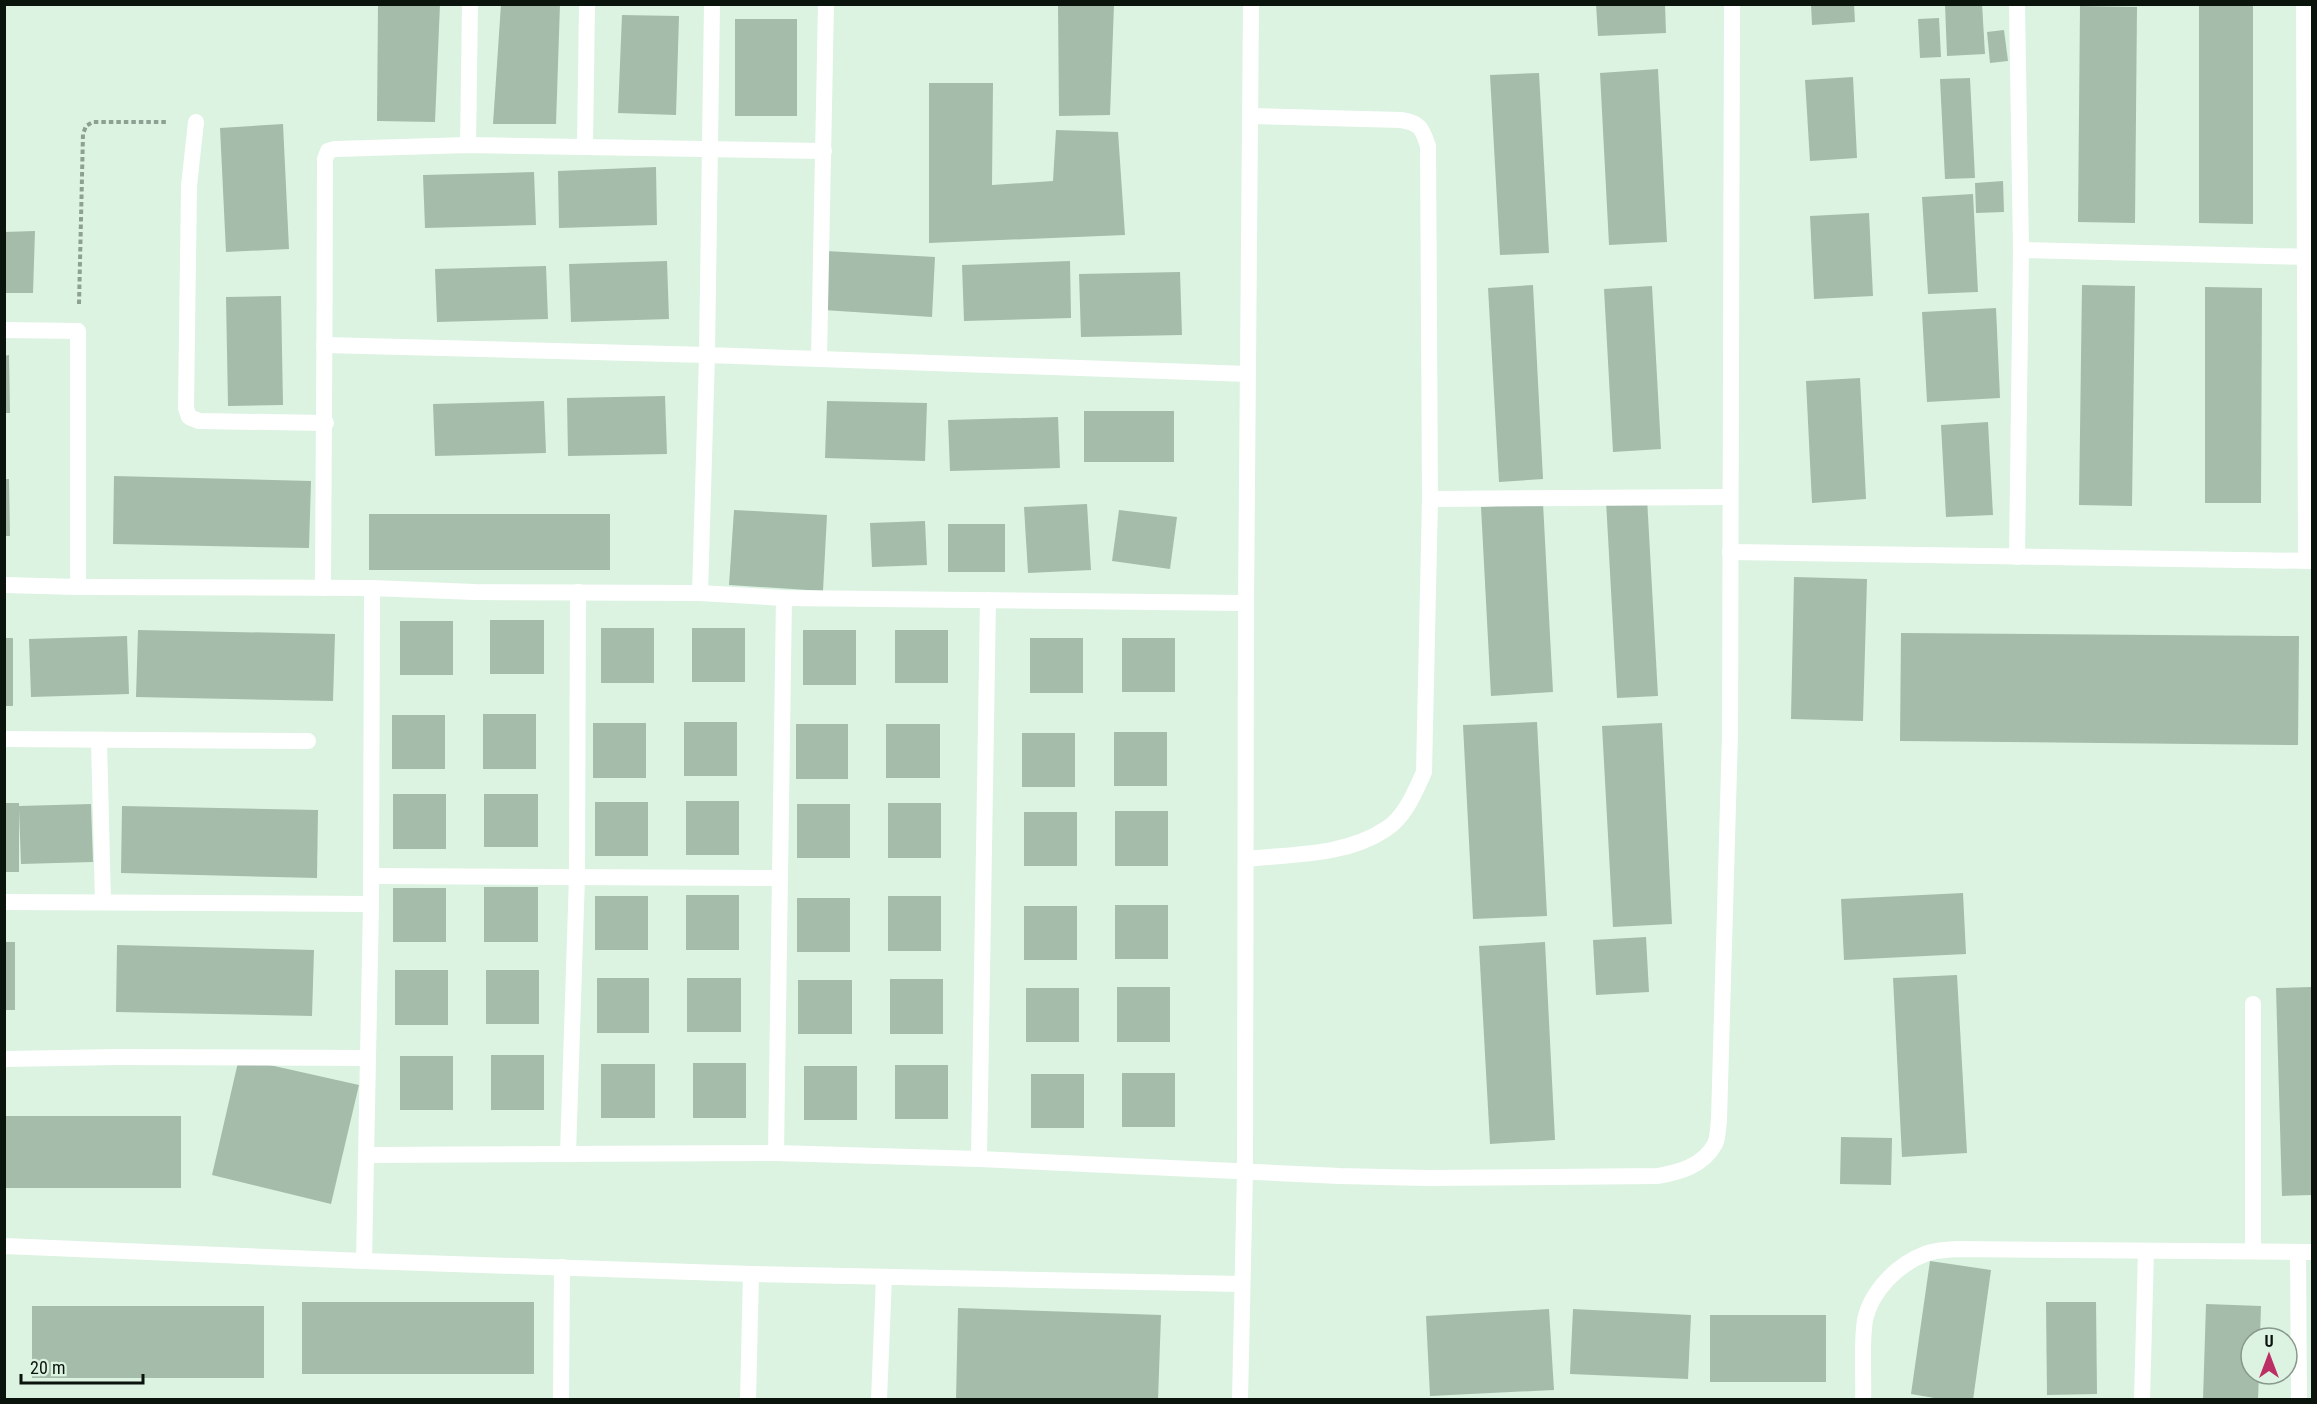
<svg xmlns="http://www.w3.org/2000/svg" width="2317" height="1404" font-family="'Roboto Condensed',sans-serif">
<style>
.building{fill:#a5bcab}
.lines{fill:none;stroke-linecap:round;stroke-linejoin:round}
.path{stroke:#8ea092;stroke-width:4;stroke-dasharray:4.5 3;stroke-linecap:butt}
.service{stroke:#fff;stroke-width:16}
</style>
<rect width="100%" height="100%" fill="#dcf3e1"/>
<g class="building">
<path d="M378,4H440L435,122L377,121Z"/>
<path d="M501,4H560L556,124H493Z"/>
<path d="M1058,4H1114L1110,115L1059,116Z"/>
<path d="M1596,4H1665L1666,33L1598,36Z"/>
<path d="M1811,4H1854L1855,22L1812,25Z"/>
<path d="M1945,4H1982L1985,54L1947,56Z"/>
<path d="M2199,4H2253V224L2199,223Z"/>
<path d="M2080,6L2137,7L2135,223L2078,222Z"/>
<path d="M622,15L679,16L676,115L618,113Z"/>
<path d="M1939,18L1941,57L1920,58L1918,19Z"/>
<rect x="735" y="19" width="62" height="97"/>
<path d="M2004,30L2008,61L1990,63L1987,32Z"/>
<path d="M1658,69L1667,242L1609,245L1600,73Z"/>
<path d="M1539,73L1549,253L1500,255L1490,75Z"/>
<path d="M1853,77L1857,158L1810,161L1805,80Z"/>
<path d="M1970,78L1975,178L1945,179L1940,79Z"/>
<path d="M929,83H993L992,185L1053,181L1056,130L1118,132L1125,235L929,243Z"/>
<path d="M283,124L289,249L226,252L220,128Z"/>
<path d="M656,167L657,225L559,228L558,171Z"/>
<path d="M534,172L536,225L425,228L423,175Z"/>
<path d="M2003,181L2004,212L1976,213L1975,183Z"/>
<path d="M1973,194L1978,292L1928,294L1922,197Z"/>
<path d="M1869,213L1873,296L1814,299L1810,216Z"/>
<path d="M35,231L33,293H4V232Z"/>
<path d="M826,251L935,257L932,317L823,310Z"/>
<path d="M667,261L669,319L571,322L569,264Z"/>
<path d="M1070,261L1071,318L964,321L962,265Z"/>
<path d="M546,266L548,319L437,322L435,269Z"/>
<path d="M1180,272L1182,335L1081,337L1079,274Z"/>
<path d="M1533,285L1543,479L1499,482L1488,288Z"/>
<path d="M2082,285L2135,286L2132,506L2079,505Z"/>
<path d="M1652,286L1661,449L1613,452L1604,289Z"/>
<path d="M2205,287L2262,288L2261,503H2205Z"/>
<path d="M281,296L283,405L228,406L226,297Z"/>
<path d="M1996,308L2000,398L1927,402L1922,312Z"/>
<path d="M9,355L10,413H4V356Z"/>
<path d="M1860,378L1866,499L1812,503L1806,381Z"/>
<path d="M665,396L667,454L568,456L567,398Z"/>
<path d="M544,401L546,453L435,456L433,404Z"/>
<path d="M827,401L927,403L925,461L825,458Z"/>
<rect x="1084" y="411" width="90" height="51"/>
<path d="M1058,417L1060,468L950,471L948,420Z"/>
<path d="M1988,422L1993,515L1946,517L1941,425Z"/>
<path d="M114,476L311,481L309,548L113,544Z"/>
<path d="M4,479H9L10,536H4Z"/>
<path d="M1647,498L1658,696L1617,698L1606,501Z"/>
<path d="M1543,503L1553,692L1491,696L1481,507Z"/>
<path d="M1087,504L1091,570L1028,573L1024,507Z"/>
<path d="M734,510L827,515L823,591L729,585Z"/>
<path d="M1119,510L1177,517L1170,569L1112,561Z"/>
<rect x="369" y="514" width="241" height="56"/>
<path d="M925,521L927,565L872,567L870,523Z"/>
<rect x="948" y="524" width="57" height="48"/>
<path d="M1794,577L1867,579L1863,721L1791,719Z"/>
<rect x="490" y="620" width="54" height="54"/>
<rect x="400" y="621" width="53" height="54"/>
<rect x="601" y="628" width="53" height="55"/>
<rect x="692" y="628" width="53" height="54"/>
<path d="M138,630L335,634L333,701L136,697Z"/>
<rect x="803" y="630" width="53" height="55"/>
<rect x="895" y="630" width="53" height="53"/>
<path d="M1901,633L2299,636L2298,745L1900,741Z"/>
<path d="M127,636L129,694L31,697L29,639Z"/>
<rect x="4" y="638" width="9" height="68"/>
<rect x="1030" y="638" width="53" height="55"/>
<rect x="1122" y="638" width="53" height="54"/>
<rect x="483" y="714" width="53" height="55"/>
<rect x="392" y="715" width="53" height="54"/>
<rect x="684" y="722" width="53" height="54"/>
<path d="M1537,722L1547,916L1473,919L1463,725Z"/>
<rect x="593" y="723" width="53" height="55"/>
<path d="M1662,723L1672,924L1613,927L1602,726Z"/>
<rect x="796" y="724" width="52" height="55"/>
<rect x="886" y="724" width="54" height="54"/>
<rect x="1114" y="732" width="53" height="54"/>
<rect x="1022" y="733" width="53" height="54"/>
<rect x="393" y="794" width="53" height="55"/>
<rect x="484" y="794" width="54" height="53"/>
<rect x="686" y="801" width="53" height="54"/>
<rect x="595" y="802" width="53" height="54"/>
<path d="M4,803H19V806L91,804L93,862L21,864L19,810V872H4Z"/>
<rect x="888" y="803" width="53" height="55"/>
<rect x="797" y="804" width="53" height="54"/>
<path d="M122,806L318,810L317,878L121,873Z"/>
<rect x="1115" y="811" width="53" height="55"/>
<rect x="1024" y="812" width="53" height="54"/>
<rect x="484" y="887" width="54" height="55"/>
<rect x="393" y="888" width="53" height="54"/>
<path d="M1963,893L1966,954L1844,960L1841,899Z"/>
<rect x="686" y="895" width="53" height="55"/>
<rect x="595" y="896" width="53" height="54"/>
<rect x="888" y="896" width="53" height="55"/>
<rect x="797" y="898" width="53" height="54"/>
<rect x="1115" y="905" width="53" height="54"/>
<rect x="1024" y="906" width="53" height="54"/>
<path d="M1646,937L1649,992L1596,995L1593,940Z"/>
<rect x="4" y="942" width="11" height="68"/>
<path d="M1545,942L1555,1140L1490,1144L1479,946Z"/>
<path d="M117,945L314,950L312,1016L116,1012Z"/>
<rect x="395" y="970" width="53" height="55"/>
<rect x="486" y="970" width="53" height="54"/>
<path d="M1957,975L1967,1153L1902,1157L1893,978Z"/>
<rect x="597" y="978" width="52" height="55"/>
<rect x="687" y="978" width="54" height="54"/>
<rect x="890" y="979" width="53" height="55"/>
<rect x="798" y="980" width="54" height="54"/>
<rect x="1117" y="987" width="53" height="55"/>
<path d="M2312,987V1195L2282,1196L2276,988Z"/>
<rect x="1026" y="988" width="53" height="54"/>
<rect x="491" y="1055" width="53" height="55"/>
<rect x="400" y="1056" width="53" height="54"/>
<path d="M239,1058L359,1085L331,1204L212,1175Z"/>
<rect x="693" y="1063" width="53" height="55"/>
<rect x="601" y="1064" width="54" height="54"/>
<rect x="895" y="1065" width="53" height="54"/>
<rect x="804" y="1066" width="53" height="54"/>
<rect x="1122" y="1073" width="53" height="54"/>
<rect x="1031" y="1074" width="53" height="54"/>
<rect x="4" y="1116" width="177" height="72"/>
<path d="M1841,1137L1892,1138L1891,1185L1840,1184Z"/>
<path d="M1930,1261L1991,1270L1973,1400H1946L1911,1394Z"/>
<rect x="302" y="1302" width="232" height="72"/>
<path d="M2046,1302H2096L2097,1394L2047,1395Z"/>
<path d="M2206,1304L2261,1306L2260,1338H2251V1374H2259L2258,1400H2203Z"/>
<rect x="32" y="1306" width="232" height="72"/>
<path d="M958,1308L1161,1315L1158,1400H956Z"/>
<path d="M1549,1309L1554,1390L1430,1396L1426,1316Z"/>
<path d="M1573,1309L1691,1315L1688,1379L1570,1374Z"/>
<rect x="1710" y="1315" width="116" height="67"/>
</g>
<g class="lines">
<path class="path" d="M79,304L83,134L86,126L93,122H166"/>
<g class="service">
<path d="M712,4L707,355L1248,374"/>
<path d="M2017,4L2021,250L2017,557"/>
<path d="M2304,4L2306,561"/>
<path d="M196,122L189,186L186,408L189,417L199,421L326,423"/>
<path d="M468,145L470,4"/>
<path d="M585,146L587,4"/>
<path d="M2021,250L2312,257"/>
<path d="M4,330L78,331V587L4,585"/>
<path d="M324,345L707,355L700,593L784,598L1246,603"/>
<path d="M819,359L826,4"/>
<path d="M1430,499L1730,497"/>
<path d="M1730,552L2312,561"/>
<path d="M323,588C325,445 324,302 325,159L328,151L335,149L468,145L824,151"/>
<path d="M372,588L475,592L700,593"/>
<path d="M4,739L308,741"/>
<path d="M99,741L103,902"/>
<path d="M1246,859C1292,854 1346,856 1386,829C1405,817 1415,792 1424,772L1430,499L1428,146C1422,128 1420,123 1401,120L1251,116"/>
<path d="M371,876L780,878"/>
<path d="M4,902L371,904L372,588L78,587"/>
<path d="M2253,1004V1251"/>
<path d="M4,1059L119,1057L367,1058"/>
<path d="M776,1153L784,598"/>
<path d="M568,1154L577,876L578,592"/>
<path d="M367,1155L776,1153L979,1159L1340,1176L1426,1178L1658,1176C1680,1172 1703,1166 1715,1144C1718,1138 1718,1127 1719,1120L1730,734L1732,4"/>
<path d="M979,1159L988,600"/>
<path d="M4,1246L364,1261L371,904"/>
<path d="M2298,1252L2299,1400"/>
<path d="M364,1261L751,1274L1242,1284"/>
<path d="M561,1400L562,1267"/>
<path d="M748,1400L751,1274"/>
<path d="M879,1400L884,1277"/>
<path d="M1240,1400L1245,1171L1246,603L1251,4"/>
<path d="M1863,1400C1864,1375 1861,1344 1865,1320C1871,1291 1898,1264 1925,1254C1935,1250 1947,1250 1957,1249L2312,1252"/>
<path d="M2142,1400L2146,1251"/>
</g>
</g>
<rect width="2317" height="1404" fill="none" stroke="#0b130d" stroke-width="12"/>
<g transform="translate(2269 1356)"><circle r="28" fill="#dcf3e1" stroke="#88998c" stroke-width="1.5"/>
<path d="M0-4.5L10 22L0 15L-10 22Z" fill="#bb2f64"/>
<text y="-9" font-size="16" font-weight="bold" text-anchor="middle" fill="#0b130d">U</text>
</g>
<path d="M21 1374v9h122v-9" fill="none" stroke="#0b130d" stroke-width="3"/>
<text x="30" y="1374" font-size="18" fill="#0b130d" stroke="#dcf3e1" stroke-width="4.5" paint-order="stroke">20 m</text>
</svg>
